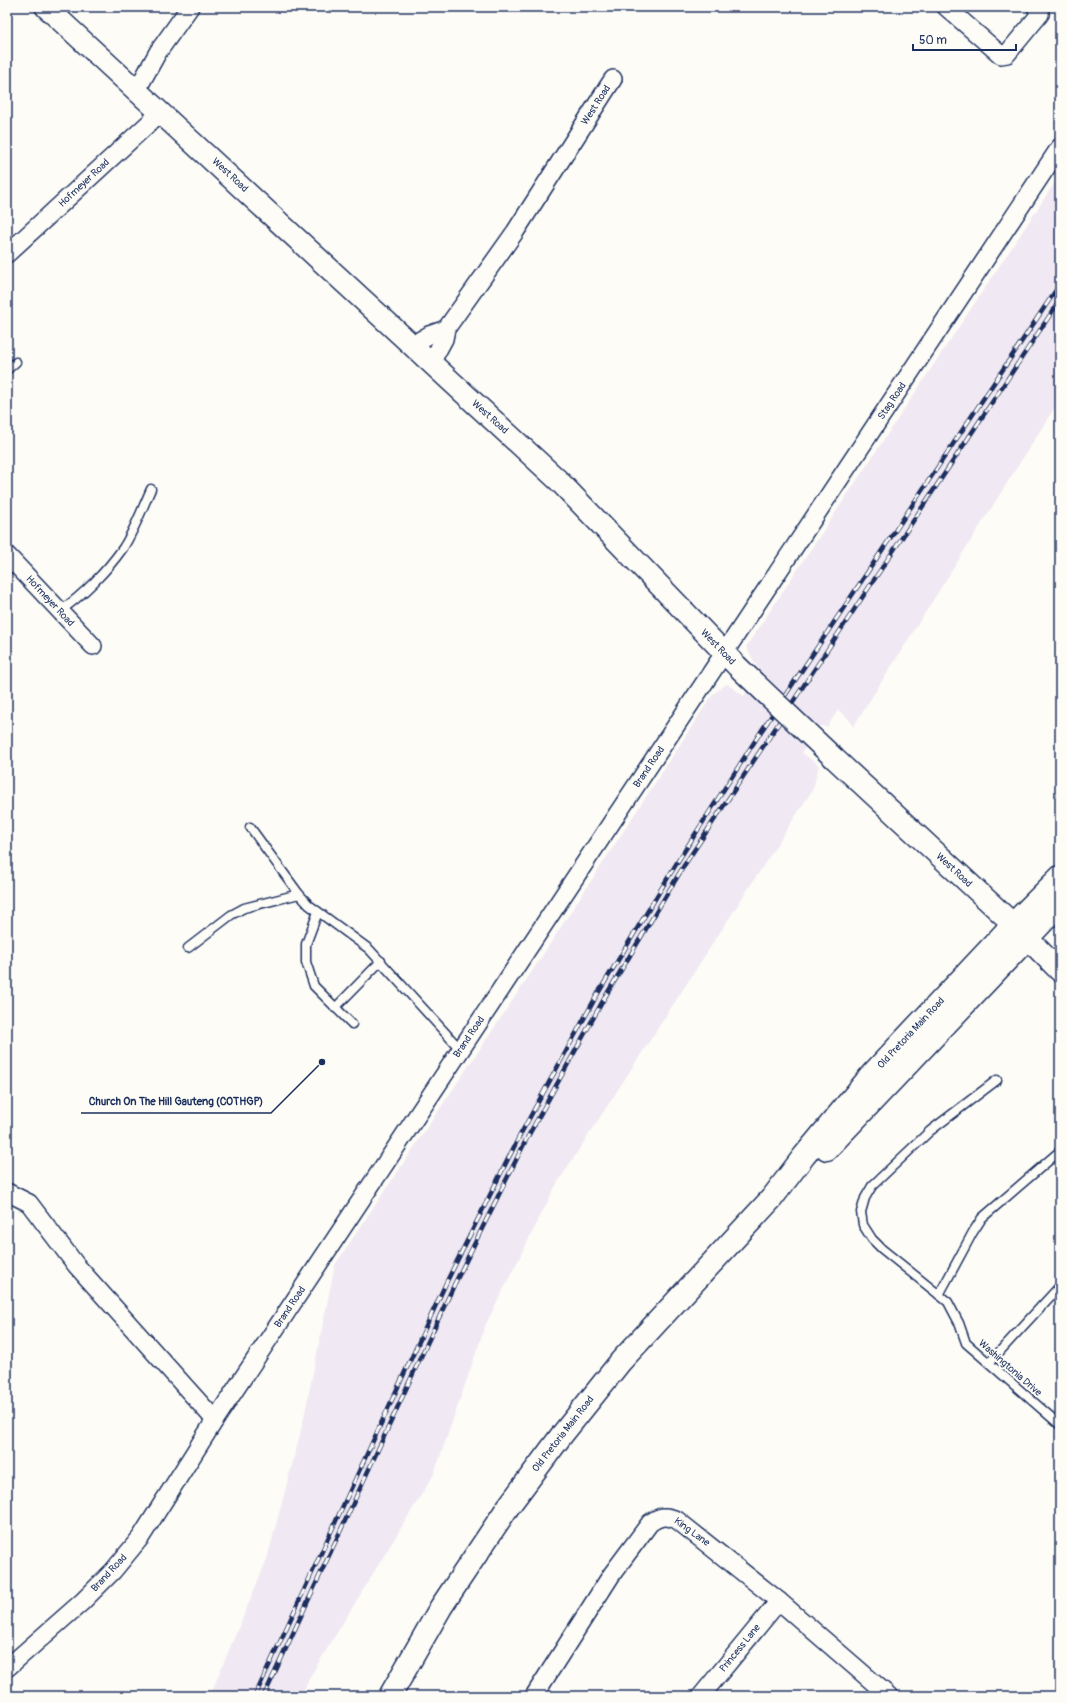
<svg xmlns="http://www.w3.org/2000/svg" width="1067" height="1703" font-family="Pangolin,sans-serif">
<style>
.built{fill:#f0e8f2}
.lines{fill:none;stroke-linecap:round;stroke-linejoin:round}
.service-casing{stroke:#1b2f5e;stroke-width:11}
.minor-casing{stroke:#1b2f5e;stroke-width:20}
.tertiary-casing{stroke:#1b2f5e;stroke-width:24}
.secondary-casing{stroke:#1b2f5e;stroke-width:25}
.service{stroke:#fdfcf7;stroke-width:8}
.minor{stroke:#fdfcf7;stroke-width:17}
.tertiary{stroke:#fdfcf7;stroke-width:21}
.secondary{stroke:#fdfcf7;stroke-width:22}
.rail-casing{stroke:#1b2f5e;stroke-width:4.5}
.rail{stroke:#fdfcf7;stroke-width:3;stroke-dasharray:9;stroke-linecap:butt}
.tertiary-bridge-casing{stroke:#1b2f5e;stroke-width:24;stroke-linecap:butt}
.tertiary-bridge{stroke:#fdfcf7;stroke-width:21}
.labels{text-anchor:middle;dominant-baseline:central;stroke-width:4;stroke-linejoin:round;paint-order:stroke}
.street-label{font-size:10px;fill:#1b2f5e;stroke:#fdfcf7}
.leader{fill:none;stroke:#1b2f5e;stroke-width:1.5}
.callout-dot{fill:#1b2f5e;stroke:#fdfcf7;stroke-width:1.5}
.callout-label{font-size:11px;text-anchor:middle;font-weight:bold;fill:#1b2f5e;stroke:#fdfcf7;stroke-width:4;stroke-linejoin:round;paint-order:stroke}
</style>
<rect width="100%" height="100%" fill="#fdfcf7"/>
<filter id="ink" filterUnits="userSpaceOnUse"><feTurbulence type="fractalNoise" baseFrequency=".025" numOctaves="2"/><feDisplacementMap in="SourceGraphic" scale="8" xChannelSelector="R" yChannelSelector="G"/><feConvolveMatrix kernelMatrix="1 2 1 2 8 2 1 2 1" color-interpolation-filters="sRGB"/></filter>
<g filter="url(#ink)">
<path class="built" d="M1060,175V399L853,727L849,719L838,710L827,727L817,725L802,753L819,765L813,789L556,1185L486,1324L434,1474L311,1675L301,1696H210L267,1559L302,1427L335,1265L533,970L713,694L727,684L744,696L759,670L746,647Z"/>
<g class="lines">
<defs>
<g id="service">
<path d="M7,370L16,362"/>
<path d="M60,611C83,595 107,571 123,548C134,531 143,507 151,489"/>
<path d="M250,827L299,894L309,905L369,949L461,1050"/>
<path d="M318,912L306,944V962L314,986L352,1024"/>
<path d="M188,948L231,915L244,908L299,894"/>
<path d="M335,1008L381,961"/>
<path d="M997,1080L930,1131L872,1186L865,1198L861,1212L863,1225L872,1239L882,1249L948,1302L959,1323L966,1343L1060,1425"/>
<path d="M939,1295L973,1232L982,1218L1060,1151"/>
<path d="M989,1363L1060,1286"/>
</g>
<g id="minor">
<path d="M946,7L1001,55L1007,54L1040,14L1036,7"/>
<path d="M137,90L158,52L190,7"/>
<path d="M7,254L161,112"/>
<path d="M412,345L429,335L446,329"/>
<path d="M431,363L444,339L446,329L515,232L613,79"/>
<path d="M7,555L93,646"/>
<path d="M7,1192L29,1203L76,1265L215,1420"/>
<path d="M7,1668L82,1602L113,1571L141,1537L215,1420L1060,147"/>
<path d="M534,1696L612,1574L650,1523C660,1516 666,1515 677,1520L779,1601L889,1696"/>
<path d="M701,1696L779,1601"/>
</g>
<g id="tertiary">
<path d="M46,7L559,481L737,666"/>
<path d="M835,759L1013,924L1060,971"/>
</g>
<g id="secondary">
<path d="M827,1149L1060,904"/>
<path d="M390,1696L441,1607L508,1507L561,1436L621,1361L772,1198L804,1156L873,1073L1013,924L1060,877"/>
</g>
</defs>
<use href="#service" class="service-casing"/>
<use href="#minor" class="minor-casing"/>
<use href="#tertiary" class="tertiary-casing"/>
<use href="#secondary" class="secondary-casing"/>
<use href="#service" class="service"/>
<use href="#minor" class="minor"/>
<use href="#tertiary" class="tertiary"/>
<use href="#secondary" class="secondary"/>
<defs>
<g id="rail">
<path d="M255,1696L447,1281L519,1137L597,995L678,861L762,730L1060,284"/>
<path d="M264,1696L455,1283L526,1140L605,997L685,864L1060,300"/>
</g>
</defs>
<use href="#rail" class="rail-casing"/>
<use href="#rail" class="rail"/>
<defs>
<path id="tertiary-bridge" d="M737,666L835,759"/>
</defs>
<use href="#tertiary-bridge" class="tertiary-bridge-casing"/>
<use href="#tertiary-bridge" class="tertiary-bridge"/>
</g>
</g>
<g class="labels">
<g class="street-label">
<text transform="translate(596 105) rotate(-57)">West Road</text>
<text transform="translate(230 175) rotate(43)">West Road</text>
<text transform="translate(84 183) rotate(-43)">Hofmeyer Road</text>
<text transform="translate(892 401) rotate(-56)">Stag Road</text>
<text transform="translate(490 417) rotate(42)">West Road</text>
<text transform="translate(50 601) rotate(47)">Hofmeyer Road</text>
<text transform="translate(718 647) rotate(46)">West Road</text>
<text transform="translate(649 767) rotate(-56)">Brand Road</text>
<text transform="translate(954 870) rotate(43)">West Road</text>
<text transform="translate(911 1033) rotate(-47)">Old Pretoria Main Road</text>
<text transform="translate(469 1037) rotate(-56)">Brand Road</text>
<text transform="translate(290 1307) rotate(-56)">Brand Road</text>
<text transform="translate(1010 1368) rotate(41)">Washingtonia Drive</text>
<text transform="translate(563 1434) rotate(-52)">Old Pretoria Main Road</text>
<text transform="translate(692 1532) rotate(36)">King Lane</text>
<text transform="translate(109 1573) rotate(-47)">Brand Road</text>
<text transform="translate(740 1648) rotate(-51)">Princess Lane</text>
</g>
</g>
<path class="leader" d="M322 1062L271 1113H81"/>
<circle class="callout-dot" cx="322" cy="1062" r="4"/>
<g class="callout-label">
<text x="176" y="1105">Church On The Hill Gauteng (COTHGP)</text>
</g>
<rect width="1067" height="1703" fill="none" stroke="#fdfcf7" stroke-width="24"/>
<rect x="12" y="12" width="1043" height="1679" fill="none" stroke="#1b2f5e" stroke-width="1.5" filter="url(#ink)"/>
<path d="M913 44v6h103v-6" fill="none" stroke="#1b2f5e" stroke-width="2"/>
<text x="919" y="44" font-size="12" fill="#1b2f5e" stroke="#fdfcf7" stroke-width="3" paint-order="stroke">50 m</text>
</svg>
